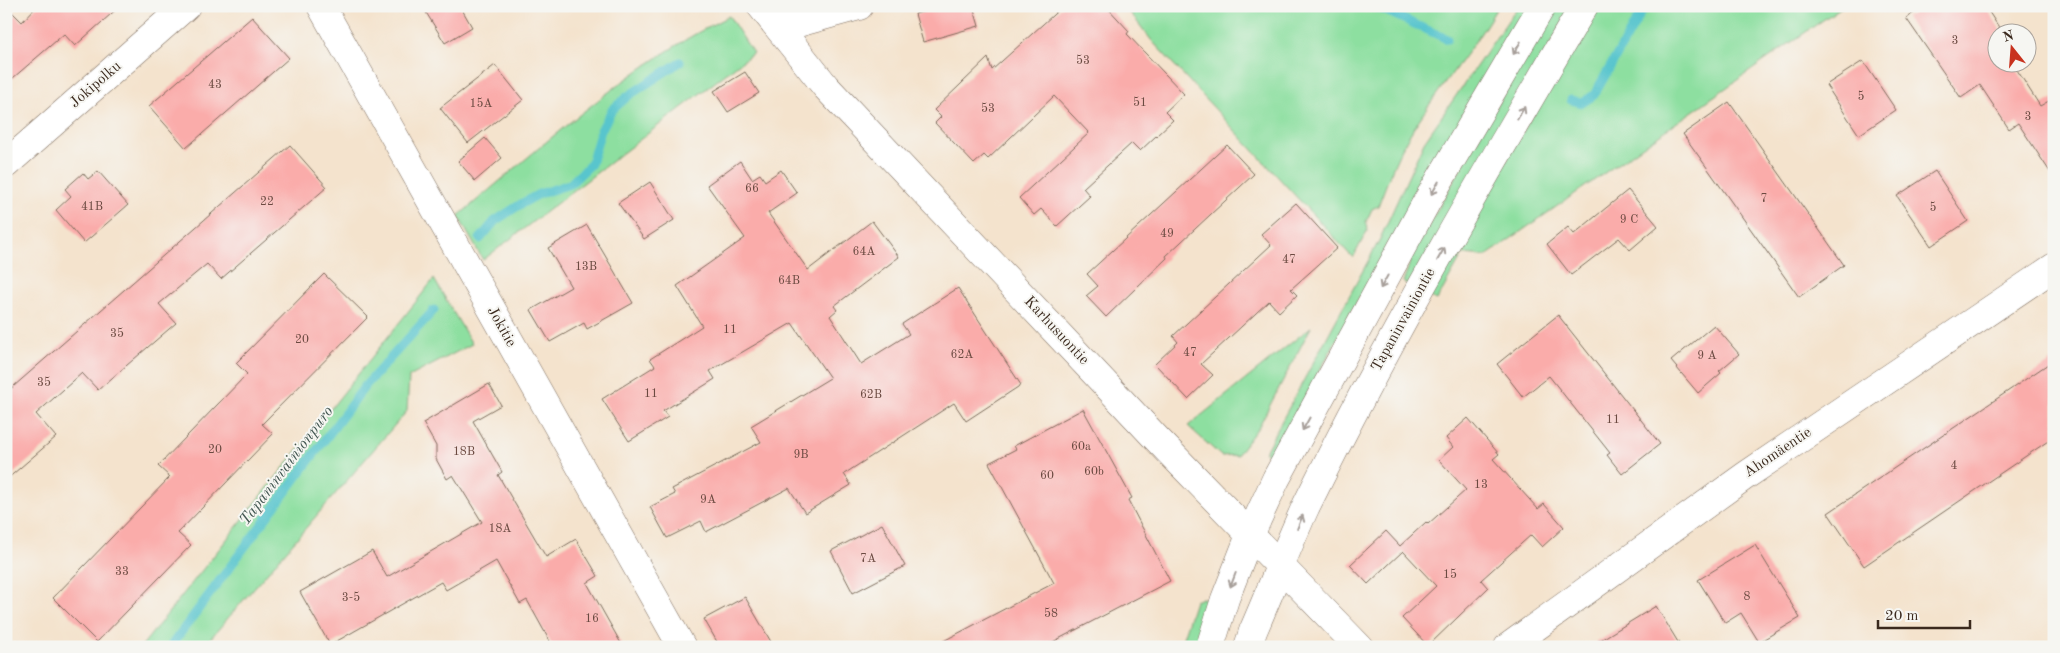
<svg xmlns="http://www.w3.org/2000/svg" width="2060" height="653" font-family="'Old Standard TT',serif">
	<rect width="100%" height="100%" fill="#f6f6f2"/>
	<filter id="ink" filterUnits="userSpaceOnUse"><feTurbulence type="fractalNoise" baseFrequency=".02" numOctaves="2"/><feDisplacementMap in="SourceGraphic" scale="10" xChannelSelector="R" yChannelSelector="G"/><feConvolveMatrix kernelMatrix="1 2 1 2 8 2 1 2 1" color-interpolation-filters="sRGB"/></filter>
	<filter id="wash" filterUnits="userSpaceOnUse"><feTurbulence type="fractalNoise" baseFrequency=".0096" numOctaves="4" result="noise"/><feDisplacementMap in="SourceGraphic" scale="20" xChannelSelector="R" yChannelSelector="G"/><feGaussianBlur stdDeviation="1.12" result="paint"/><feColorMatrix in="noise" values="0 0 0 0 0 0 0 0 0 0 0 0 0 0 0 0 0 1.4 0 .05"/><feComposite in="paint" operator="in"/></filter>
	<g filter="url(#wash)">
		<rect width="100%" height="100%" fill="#f4e3cd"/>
		<!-- green -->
		<g fill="#8ddfa0" stroke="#64845f">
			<path d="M1125,6h373c-27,47 -64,87 -91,133 -12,21 -20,44 -29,67l-6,3 -6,13 1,9 -14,27 -201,-217z"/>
			<path d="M1518,6h13l-172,292 -87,161 -6,-6v-3l114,-211 44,-97z"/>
			<path d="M1553,6h20l-163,280 -7,-4 11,-31z"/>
			<path d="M1596,6h247l-357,250 -23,-2 -26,46 -10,-4z"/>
			<path d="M729,16l24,37 -270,207 -25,-44c86,-71 170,-150 271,-200z"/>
			<path d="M434,279l38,65 -63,33 -2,34 -204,236h-62z"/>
			<path d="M1311,327l-52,99 -22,29 -16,1 -33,-30z"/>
			<path d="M1202,598l6,1 2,3 -13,45h-17l15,-46z"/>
		</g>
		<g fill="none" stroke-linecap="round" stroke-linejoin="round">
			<!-- stream -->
			<g stroke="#58c5cd" stroke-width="9">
				<path d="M1375,6l72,33"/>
				<path d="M1571,100l11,3 12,-8 51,-89"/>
				<path d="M480,239l15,-18 26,-17 18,-10 31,-10 21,-20 10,-34 11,-20 16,-14 52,-34"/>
				<path d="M170,647l195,-261 69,-76"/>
			</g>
		</g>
		<g id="blocks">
			<!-- building -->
			<g fill="#faacaa">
				<path d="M6,6l16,16 15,-16h83l-45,40 -11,-12 -58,50z"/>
				<path d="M422,6h38l12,21 -27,16z"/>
				<path d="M944,6h29l6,20 -56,16 -8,-28z"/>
				<path d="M1063,6h43l23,25 -2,3 57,60 -19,18 8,8 -33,31 -8,-8 -49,45 7,8 -33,30 -16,-17 -7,6 -15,-17 70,-65 -35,-37 -66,63 -4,-4 -10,9 -39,-41 6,-6 -7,-7 54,-52 4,12z"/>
				<path d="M1924,6h61l17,26h-4l-3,5 3,4v21h14l28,44 14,-8v80l-36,-55 -9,6 -29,-44 -19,13 -55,-80z"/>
				<path d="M252,17l37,41 -103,90 -37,-42z"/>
				<path d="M1863,61l33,49 -37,25 -33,-50z"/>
				<path d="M495,65l28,35 -55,43 -28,-35z"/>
				<path d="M745,72l14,21 -31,19 -14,-21z"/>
				<path d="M1729,102l115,163 -45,32 -116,-163z"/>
				<path d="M485,138l17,20 -27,23 -17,-20z"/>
				<path d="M290,145l37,42 -106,92 -14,-15 -48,40 17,19 -78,67 -16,-17 -46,41 20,23 -50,43v-87z"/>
				<path d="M1227,145l27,29 -88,82 1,2 -61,59 -20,-21 12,-10 -11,-12z"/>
				<path d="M740,161l12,18 8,-5 5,7 16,-11 16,23 -29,20 40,57 64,-49 27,36 -65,49 3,4 -7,6 31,48 48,-30 -7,-10 56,-36 63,97 -55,36 -12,-18 -110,71 7,11 -46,28 -16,-25 -83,44 -5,-11 -34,17 -17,-31 25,-13 -3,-5 89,-47 -10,-16 79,-48 -38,-55 -82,48 5,8 -52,32 5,6 -39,24 -27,-42 53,-33 -5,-7 52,-33 -25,-40 68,-48 -38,-53z"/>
				<path d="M98,171l30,34 -44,38 -28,-33 15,-14 -6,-7 18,-16 5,6z"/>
				<path d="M1935,171l33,50 -37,25 -34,-50z"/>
				<path d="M650,182l24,38 -30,19 -26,-36z"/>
				<path d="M1628,190l30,36 -28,24 -11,-12 -48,37 -24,-31 21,-17 6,7z"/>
				<path d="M1296,203l41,45 -46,41 6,6 -18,17 -10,-11 -68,63 12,11 -25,24 -33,-35 23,-22 -5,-6 98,-91 -10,-11z"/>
				<path d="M587,225l46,78 -46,26 -3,-6 -34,19 -19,-32 40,-23 -23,-39z"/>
				<path d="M324,274l44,43 -106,107 11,10 -95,99 13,12 -94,97 -44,-44 117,-121 -12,-11 89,-92 -11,-11z"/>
				<path d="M1558,315l102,129 -38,30 -15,-19 3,-2 -61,-77 -26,21 -26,-33z"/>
				<path d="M1714,325l25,29 -20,17 2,2 -23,20 -27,-32z"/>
				<path d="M2054,360v77l-190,129 -36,-53z"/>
				<path d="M489,384l12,21 -28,16 29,51 -4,3 48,82 30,-18 22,37 -11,7 36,64h-70l-26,-47 -7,4 -24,-43 -50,29 -5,-8 -111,63 -30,-53 72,-41 15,26 95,-55 -29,-47 -6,4 -11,-20v-13l-13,-23z"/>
				<path d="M1083,409l49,89 -4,2 42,81 -127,66h-111l122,-64 -65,-120 27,-14 -2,-3z"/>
				<path d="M1468,418l31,36 -6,5 45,50 6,-5 20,23 -22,20 -11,-12 -50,45 7,8 -60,58 -26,-28 34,-32 -33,-35 -35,33 -18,-19 36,-34 14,15 26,-24 2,2 38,-34 -27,-30 14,-13 -7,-9z"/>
				<path d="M882,524l23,42 -52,27 -22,-42z"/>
				<path d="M1755,545l45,73 -41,24 -18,-29 -16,10 -27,-43z"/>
				<path d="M745,597l29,50h-54l-16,-28z"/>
				<path d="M1656,606l25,41h-92z"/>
			</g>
		</g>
	</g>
	<g filter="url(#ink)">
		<use href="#blocks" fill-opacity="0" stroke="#7c6b5b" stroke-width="1"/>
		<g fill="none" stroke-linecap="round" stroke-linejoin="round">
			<!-- minor casing -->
			<g stroke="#7c6b5b" stroke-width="29">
				<g id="minor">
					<path d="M321,6l361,641"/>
					<path d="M780,28l79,-22"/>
					<path d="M6,164l180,-158"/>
					<path d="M1508,647l237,-171 309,-209"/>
				</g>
			</g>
			<!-- tertiary casing -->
			<g stroke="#7c6b5b" stroke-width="29">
				<path id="tertiary" d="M761,6l65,81 330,351 203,209"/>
			</g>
			<!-- primary casing -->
			<g stroke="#7c6b5b" stroke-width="29">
				<g id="primary">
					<path d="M1210,647l15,-48 25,-64 26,-56 150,-276 116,-197"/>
					<path d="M1248,647l5,-16c18,-41 34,-84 53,-125 84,-171 181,-336 278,-500"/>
				</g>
			</g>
			<!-- minor -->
			<use href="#minor" stroke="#fff" stroke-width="28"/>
			<!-- tertiary -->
			<use href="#tertiary" stroke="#fff" stroke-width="28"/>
			<!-- primary -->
			<use href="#primary" stroke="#fff" stroke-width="28"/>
		</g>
		<!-- one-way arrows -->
		<defs><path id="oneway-shaft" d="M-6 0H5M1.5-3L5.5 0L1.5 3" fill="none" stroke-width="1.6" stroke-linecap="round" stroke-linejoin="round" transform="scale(1.25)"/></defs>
		<g stroke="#a79f9a">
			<use href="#oneway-shaft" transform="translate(1517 48) rotate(120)"/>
			<use href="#oneway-shaft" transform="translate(1521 113) rotate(-60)"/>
			<use href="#oneway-shaft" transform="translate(1435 188) rotate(120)"/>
			<use href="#oneway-shaft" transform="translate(1441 254) rotate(-60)"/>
			<use href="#oneway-shaft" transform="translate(1384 282) rotate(119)"/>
			<use href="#oneway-shaft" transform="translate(1306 424) rotate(119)"/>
			<use href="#oneway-shaft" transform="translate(1300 522) rotate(-68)"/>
			<use href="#oneway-shaft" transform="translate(1233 580) rotate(111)"/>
		</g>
	</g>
	<g text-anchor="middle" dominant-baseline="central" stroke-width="4" stroke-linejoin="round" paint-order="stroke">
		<!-- number labels -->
		<g font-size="12" fill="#6b4a41">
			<text x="1955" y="41">3</text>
			<text x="1083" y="61">53</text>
			<text x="215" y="85">43</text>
			<text x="1861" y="97">5</text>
			<text x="1140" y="103">51</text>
			<text x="481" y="104">15A</text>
			<text x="988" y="109">53</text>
			<text x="2028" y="117">3</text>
			<text x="752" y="189">66</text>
			<text x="1764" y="199">7</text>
			<text x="267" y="202">22</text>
			<text x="92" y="207">41B</text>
			<text x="1933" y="208">5</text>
			<text x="1629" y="220">9 C</text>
			<text x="1167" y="234">49</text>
			<text x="864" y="252">64A</text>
			<text x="1289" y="260">47</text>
			<text x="586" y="267">13B</text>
			<text x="789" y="281">64B</text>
			<text x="730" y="330">11</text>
			<text x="117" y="334">35</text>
			<text x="302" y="340">20</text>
			<text x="1190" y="353">47</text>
			<text x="962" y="355">62A</text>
			<text x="1707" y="356">9 A</text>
			<text x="44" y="383">35</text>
			<text x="651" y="394">11</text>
			<text x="871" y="395">62B</text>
			<text x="1613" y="420">11</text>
			<text x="1081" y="447">60a</text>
			<text x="215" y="450">20</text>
			<text x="464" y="452">18B</text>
			<text x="801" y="455">9B</text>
			<text x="1954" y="466">4</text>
			<text x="1094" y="472">60b</text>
			<text x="1047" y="476">60</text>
			<text x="1481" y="485">13</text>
			<text x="708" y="500">9A</text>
			<text x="500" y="529">18A</text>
			<text x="868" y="559">7A</text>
			<text x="122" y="572">33</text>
			<text x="1450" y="575">15</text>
			<text x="1747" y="597">8</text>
			<text x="351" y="598">3-5</text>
			<text x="1051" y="614">58</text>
			<text x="592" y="619">16</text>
		</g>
		<!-- street labels -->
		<g font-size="15" fill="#3b2a1e" stroke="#f6f6f2">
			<text transform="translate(96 85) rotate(-41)">Jokipolku</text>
			<text transform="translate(1404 320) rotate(-61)">Tapaninvainiontie</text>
			<text transform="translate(501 327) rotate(61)">Jokitie</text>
			<text transform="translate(1056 331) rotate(47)">Karhusuontie</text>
			<text transform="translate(1778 453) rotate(-34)">Ahomäentie</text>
		</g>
		<!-- water labels -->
		<g font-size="16" font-style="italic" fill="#445853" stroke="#f6f6f2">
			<text transform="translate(287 466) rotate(-53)">Tapaninvainionpuro</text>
		</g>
	</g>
	<!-- margin -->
	<rect width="2060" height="653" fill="none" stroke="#f6f6f2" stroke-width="25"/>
	<!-- north arrow -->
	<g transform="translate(2012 48) rotate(343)"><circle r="24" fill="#f6f6f2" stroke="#aba49d"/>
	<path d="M0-4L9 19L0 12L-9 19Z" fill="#c8321e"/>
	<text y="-8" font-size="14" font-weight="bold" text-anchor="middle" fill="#3b2a1e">N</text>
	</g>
	<!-- scale -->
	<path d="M1878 620v8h92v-8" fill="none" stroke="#3b2a1e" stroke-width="2.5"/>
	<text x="1885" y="620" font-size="15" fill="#3b2a1e" stroke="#f6f6f2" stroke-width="4" paint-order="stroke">20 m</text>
</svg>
